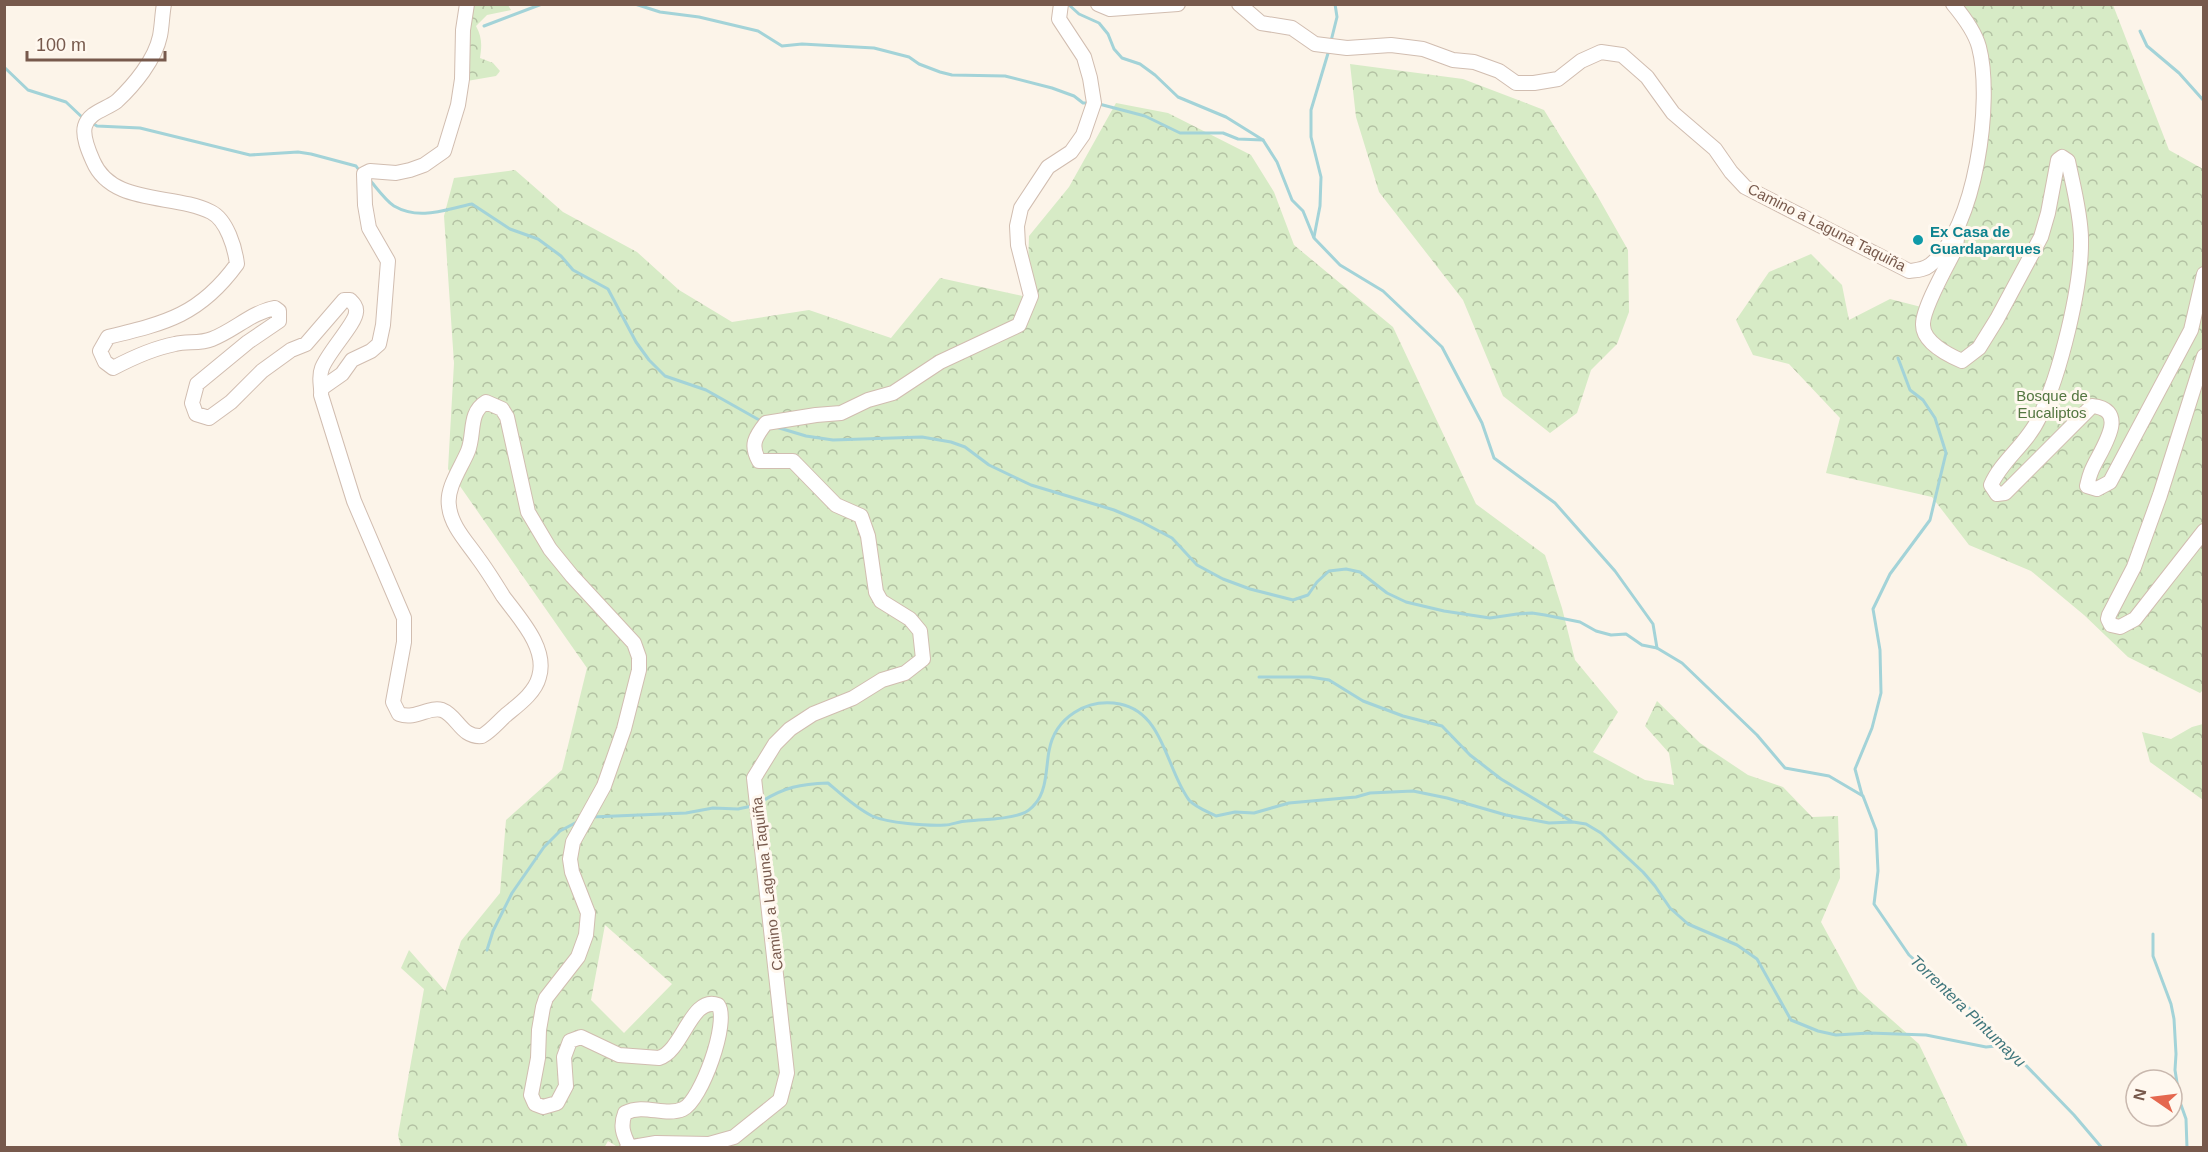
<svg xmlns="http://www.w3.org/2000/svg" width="2208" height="1152" font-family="Helvetica,sans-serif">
	<defs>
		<pattern id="forest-crowns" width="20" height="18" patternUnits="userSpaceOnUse" patternTransform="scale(1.5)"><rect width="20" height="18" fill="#d7ebc6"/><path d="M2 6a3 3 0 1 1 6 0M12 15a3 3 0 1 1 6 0" fill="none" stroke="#b3c1a3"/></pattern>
	</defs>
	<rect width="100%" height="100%" fill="#fcf4e9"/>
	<!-- forest -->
	<g fill="url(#forest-crowns)" fill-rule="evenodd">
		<path d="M474,5h34l3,5 -24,5 -11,11c6,11 6,19 4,32l13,5 7,8 -4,5 -29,5 2,-44z"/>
		<path d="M1958,5h155l56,145 34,19v521l-3,3 -72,-36 -44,-42 -53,-44 -62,-26 -37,-48 -106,-24 14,-55 -51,-54 -36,-9 -17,-35 33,-48 42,-18 31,31 7,35 41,-21 43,11 25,-50 26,-115 1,-84z"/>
		<path d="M1350,64l113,15 81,31 54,87 30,53 1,62 -12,32 -26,26 -14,43 -27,20 -47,-37 -40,-96 -84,-108 -23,-75z"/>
		<path d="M1116,103l52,10 83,42 23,37 20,53 99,82 83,177 69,51 17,53 13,52 43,52 -25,40 52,28 29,5 -5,-32 -24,-27 12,-25 43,42 48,32 35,12 29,30 26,-1 2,62 -19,44 37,68 61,54 49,103 -1349,1 -11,-7 -4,7h-203l-3,-13 26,-146 -23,-21 8,-18 36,41 16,-50 39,-48 6,-73 56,-50 25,-102 -139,-199 6,-106 -10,-147 10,-38 61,-8 48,42 74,40 42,38 53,32 77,-12 82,28 49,-60 87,19 2,-61 40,-49zM605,925l67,59 -48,49 -33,-33z"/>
		<path d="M2203,724h1l-1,76 -53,-38 -8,-30 29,7 21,-12z"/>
	</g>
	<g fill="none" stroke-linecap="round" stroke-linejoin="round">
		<!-- stream -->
		<g stroke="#a3d3d8" stroke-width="3">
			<path d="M635,4l25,8 39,5 59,14 24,15 20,-2 72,4 35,9 10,7 21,8 12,3 53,1 47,12 22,8 9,7h6"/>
			<path d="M1068,4l11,10 20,9 9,11 6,15 8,9 18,6 15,11 23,22 48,20 37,23 14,22 15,38 11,11 11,27 26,27 43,26 59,56 40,76 12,35 61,45 60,68 38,53 4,24 25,15 75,72 28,33 44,8 34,20 13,34 2,41 -4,33 35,51 69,61 96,99 28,33"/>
			<path d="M484,26l58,-22"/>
			<path d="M2140,31l7,15 32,27 25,28"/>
			<path d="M1331,41l6,-24 -2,-13"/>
			<path d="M4,67l24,23 38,12 18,17"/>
			<path d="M1099,104l46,12 35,17h43l15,6 25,1"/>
			<path d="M92,123l5,3 43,2 110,27 48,-3 13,2 45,12 5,7"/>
			<path d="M369,179c7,8 16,21 25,27 26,15 52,3 78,-2l38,25 28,10 23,17 12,14 35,19 28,53 13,18 16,16 41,14 55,31"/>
			<path d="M1314,237l6,-31 1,-29 -10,-40v-27l18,-60"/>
			<path d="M776,427l30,9 27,4 89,-3 29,5 14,5 24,18 42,20 83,25 26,11 32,17 25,27 26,14 27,10 43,11 15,-5 9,-13 12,-11 17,-2 14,3 27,21 19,9 38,9 46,7 27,-4 15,-1 13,2 35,7 16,9 15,4 15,-1 16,11 15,3"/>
			<path d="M1259,677h51l19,3 34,21 40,15 39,10 28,29 31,24 70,42"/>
			<path d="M1862,795l-7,-26 17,-41 9,-35 -1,-43 -7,-41 17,-35 40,-54 16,-67 -11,-35 -12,-18 -13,-10 -12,-32"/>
			<path d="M761,802c23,-15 40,-18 67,-19 14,12 28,25 44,33 16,7 55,10 73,9 7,0 14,-4 22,-4 18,-2 37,-1 54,-7 5,-1 11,-6 14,-10 12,-13 11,-37 14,-53 6,-34 38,-53 71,-47 44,9 46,65 69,96 6,7 19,12 27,16l19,-4 19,1 35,-10 67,-6 14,-4 43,-2 34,7 59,17 43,8 24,-1 13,2 15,9 42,39 12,14 15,22 18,16 49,21 20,14 34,61 27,11 18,4 33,-2 57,2 60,12 20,-2"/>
			<path d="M592,817l94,-4 27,-5 25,1 14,-3"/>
			<path d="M2153,934v22l18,48 3,15 2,35 -1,16 5,32 6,17 1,29"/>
			<path d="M487,950l6,-19 19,-38 32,-46 16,-16 17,-9"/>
		</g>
		<!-- minor casing -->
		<g stroke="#d1bdb0" stroke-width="16">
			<g id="minor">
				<path d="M164,4c-2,11 -2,22 -4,32 -5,24 -26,49 -43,65 -10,8 -28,11 -32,25 -3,10 4,26 8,35 19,45 81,32 118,51 16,8 24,36 26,52 -37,51 -71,59 -129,73l-8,14 5,11 8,6c19,-10 41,-20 62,-24 12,-3 25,0 37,-5 23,-9 40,-27 63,-31l4,3v10l-31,21 -51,42 -5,19 4,11 13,4 22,-16 31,-31 29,-21 15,-6 38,-44h6c3,3 7,7 6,12 0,11 -28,40 -34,56 -4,10 0,18 -1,27l33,106 50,117v24l-11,60 6,12c17,6 30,-8 43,-4 16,6 19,28 40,26 10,-6 16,-14 24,-21 12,-10 29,-22 33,-38 9,-29 -20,-59 -36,-81 -8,-13 -16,-26 -25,-38 -11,-16 -27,-32 -29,-52 -3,-18 12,-38 19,-55 7,-18 0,-38 18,-49l16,7 5,8 21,95 22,37 22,27 62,67 5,14v13l-15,59 -20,57 -31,56 -3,17 2,13 16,41 -2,22 -8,22 -32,41 -3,9 -4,23 -1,28 -7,37 4,9 8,3 14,-4 9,-17 -2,-29 6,-16 11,-4 38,18 40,3c24,-7 32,-63 59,-53 12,16 -17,96 -35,104 -19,8 -38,-6 -58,4 -5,13 -2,21 4,33"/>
				<path d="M1098,4l12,5 68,-5"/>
				<path d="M1239,4l22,19 31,5 23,16 32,4 44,-3 32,4 30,11 21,2 25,9 17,12h18l24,-4 23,-18 20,-9 21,3 25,22 26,36 42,36 16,23 14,15 164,84c8,-1 15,-1 21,-6 46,-35 63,-165 49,-218 -4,-15 -16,-31 -26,-43"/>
				<path d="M1955,233l2,5 -1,10c-8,16 -34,61 -33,77 0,17 25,30 39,36l17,-13 18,-29 44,-82 7,-24 10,-53 4,-3 6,4c5,24 13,54 13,78 1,47 -21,136 -42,179 -12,26 -38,43 -48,67l6,9 8,-1 87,-87c41,4 6,47 -1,66 -2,5 -3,10 -4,14l10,3 13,-7 81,-152 13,-56"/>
				<path d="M2204,356l-44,139 -26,72 -25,48 -1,4 3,6 9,2 15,-8 69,-88"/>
				<path d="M322,388l20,-14 10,-14 19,-9 8,-7 4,-19 5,-64 -19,-33 -4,-23 -1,-31 6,-3 26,2 14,-3 14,-5 20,-14 14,-46 4,-26 1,-49 4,-26"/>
				<path d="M627,1148l29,-5 53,1 25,-7 46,-37 7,-27 -33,-295 21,-34 15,-15 23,-15 40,-16 29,-18 23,-7 18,-14 -3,-28 -10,-12 -29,-18 -5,-9 -8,-56 -7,-20 -25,-11 -43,-44h-34c-9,-16 -4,-24 7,-38l50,-8 25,-2 27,-13 25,-7 47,-31 79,-37 12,-29 -13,-51 -1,-19 4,-18 27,-41 23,-15 12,-17 11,-32 -4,-25 -6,-21 -25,-38 2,-15"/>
			</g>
		</g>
		<!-- minor -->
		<use href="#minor" stroke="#fff" stroke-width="14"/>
	</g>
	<!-- markers -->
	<circle fill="#0f9aa8" stroke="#fff8ef" stroke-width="2" cx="1918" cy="240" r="6"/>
	<g text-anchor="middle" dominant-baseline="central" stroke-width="6" stroke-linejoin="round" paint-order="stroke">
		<!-- street labels -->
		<g font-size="15" fill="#77594c" stroke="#fff8ef">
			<text transform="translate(1827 227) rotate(27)">Camino a Laguna Taquiña</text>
			<text transform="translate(767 884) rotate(-97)">Camino a Laguna Taquiña</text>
		</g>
		<!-- culture labels -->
		<g font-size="15" font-weight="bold" fill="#0d838f" stroke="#fff8ef" text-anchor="start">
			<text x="1930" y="231">Ex Casa de<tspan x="1930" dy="17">Guardaparques</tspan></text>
		</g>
		<!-- park labels -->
		<g font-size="15" fill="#547741" stroke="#fff8ef">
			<text x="2052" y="395">Bosque de<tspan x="2052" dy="17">Eucaliptos</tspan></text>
		</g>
		<!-- water labels -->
		<g font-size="16" font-style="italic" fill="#3f767c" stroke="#fff8ef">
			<text transform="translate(1968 1011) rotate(44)">Torrentera Pintumayu</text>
		</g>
	</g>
	<!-- border -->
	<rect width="2208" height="1152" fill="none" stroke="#77594c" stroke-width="12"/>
	<!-- north arrow -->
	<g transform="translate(2154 1098) rotate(284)"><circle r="28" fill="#fff8ef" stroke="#c9b8ae" stroke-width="1.5"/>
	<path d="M0-4.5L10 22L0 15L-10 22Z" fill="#e5684f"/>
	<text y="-9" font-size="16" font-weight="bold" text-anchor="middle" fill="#77594c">N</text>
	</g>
	<!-- scale -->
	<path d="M27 51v9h138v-9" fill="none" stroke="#77594c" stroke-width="3"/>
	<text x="36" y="51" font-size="18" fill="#77594c" stroke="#fff8ef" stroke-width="4.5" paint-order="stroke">100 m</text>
</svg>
